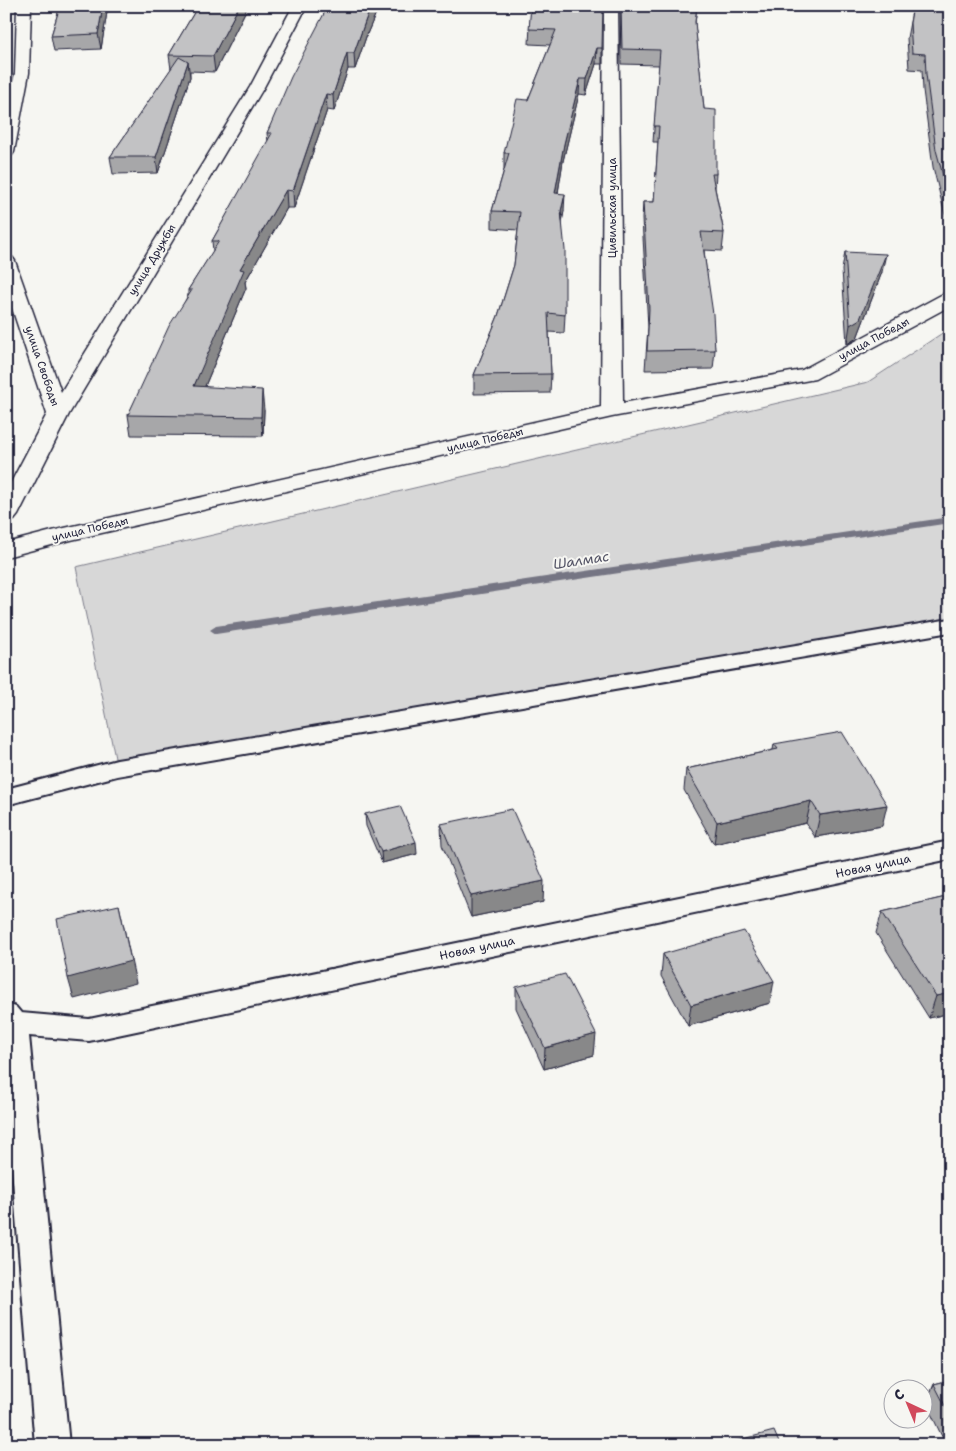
<svg xmlns="http://www.w3.org/2000/svg" width="956" height="1451" font-family="'Shantell Sans',sans-serif">
	<rect width="100%" height="100%" fill="#f6f6f2"/>
	<filter id="ink" filterUnits="userSpaceOnUse"><feTurbulence type="fractalNoise" baseFrequency=".02" numOctaves="2"/><feDisplacementMap in="SourceGraphic" scale="10" xChannelSelector="R" yChannelSelector="G"/><feConvolveMatrix kernelMatrix="1 2 1 2 8 2 1 2 1" color-interpolation-filters="sRGB"/></filter>
	<g filter="url(#ink)">
		<!-- green -->
		<path fill="#d7d7d7" stroke="#7c7c89" d="M950,328v297l-833,143 -41,-201 792,-185z"/>
		<g fill="none" stroke-linecap="round" stroke-linejoin="round">
			<!-- stream -->
			<path fill="#757583" fill-rule="evenodd" d="M950,517v6l-734,111 -6,-4 6,-4z"/>
			<!-- service casing -->
			<g stroke="#22223b" stroke-width="4">
				<g id="service">
					<path d="M950,619v13l-833,144 -111,29v-16l111,-29z"/>
					<path d="M950,841v18l-861,182 -60,-5 40,409h-34l-29,-349v-92l10,3 5,6 68,6z"/>
				</g>
			</g>
			<!-- minor casing -->
			<g stroke="#22223b" stroke-width="3">
				<g id="minor">
					<path d="M17,6h14l-2,67 -15,79 -2,3 -6,2v-44l9,-40z"/>
					<path d="M293,6h14l-43,81 -195,327 -51,101 -4,5 -8,2v-30l41,-78 -41,-124v-34l6,1 3,4 46,131 189,-305z"/>
					<path d="M604,6h14l5,397 179,-33 141,-76 7,-2v14l-135,73 -203,38 -541,123 -65,17v-14l54,-14 541,-122z"/>
				</g>
			</g>
			<!-- service -->
			<use href="#service" fill="#f6f6f2" fill-rule="evenodd"/>
			<!-- minor -->
			<use href="#minor" fill="#f6f6f2" fill-rule="evenodd"/>
		</g>
		<!-- wall -->
		<g fill="#a7a7a9" stroke="#22223b">
			<path d="M60,6h48l-7,43 -47,2 -3,-15z"/>
			<path d="M198,6h50l-33,66 -25,-1v6l-32,96 -45,1 -3,-17 61,-88 -2,-14z"/>
			<path d="M328,6h51l-12,28 -12,35h-7l-14,42 -7,-1 -33,98h-7l-42,74 1,6 -41,98 59,24 -1,26 -132,-1 -3,-20 60,-120v-5l25,-39 -1,-10 56,-99 -1,-9z"/>
			<path d="M531,6l71,42v16h-6l-10,31 -7,-1 -16,67 -5,32 6,18 -2,10 3,94 -1,18 -15,-1 2,42 -1,19 -76,1v-19l24,-59 16,-51 4,-35 -26,-2v-17l12,-41v-17l24,-53 22,-55 -21,-1z"/>
			<path d="M620,6h77l-2,18 9,85 12,65 -1,14 9,45 -2,18 -18,-1 11,100 -2,19 -68,1 3,-43 -6,-108 1,-17h11l4,-60h-5l6,-77 -38,-1z"/>
			<path d="M913,6h37v213h-4l-13,-52 -10,-77 -1,-20 -13,-1 -2,-31z"/>
			<path d="M845,252l37,20 -25,66 -10,6 -5,-74z"/>
			<path d="M774,744l108,82 -67,11 -9,-14 -92,21 -30,-54 2,-21 87,-19z"/>
			<path d="M365,814l52,40 -35,9 -16,-37z"/>
			<path d="M441,824l102,78 -72,15 -29,-72z"/>
			<path d="M950,896v117l-21,5 -53,-85 6,-21z"/>
			<path d="M663,954l107,49 -82,23 -27,-50z"/>
			<path d="M516,987l78,68 -50,14 -28,-61z"/>
			<path d="M950,1380v65h-4l-20,-42 8,-19z"/>
		</g>
		<!-- shaded-wall -->
		<g fill="#888889" stroke="#22223b">
			<path d="M103,6h5l-7,43 -3,-15z"/>
			<path d="M239,6h9l-33,66 -2,-16z"/>
			<path d="M372,6h7l-12,28 -12,35 -1,-16 12,-34z"/>
			<path d="M597,48l-1,16 -10,31 1,-16z"/>
			<path d="M347,53l1,16 -14,42 -1,-16z"/>
			<path d="M188,62l2,15 -32,96 -2,-16z"/>
			<path d="M580,79l-1,15 -16,67 -8,50v-18l9,-49z"/>
			<path d="M326,94l1,16 -33,98 -1,-17z"/>
			<path d="M286,190l1,18 -42,74 1,6 -49,117 -3,-19 46,-117z"/>
			<path d="M565,194l-1,17 -3,18v-18z"/>
			<path d="M886,254l-4,18 -25,66 -10,6 3,-19z"/>
			<path d="M262,390l2,20 -1,26 -2,-19z"/>
			<path d="M811,801l-5,22 -92,21 3,-22z"/>
			<path d="M887,805l-5,21 -67,11 5,-22z"/>
			<path d="M416,842l1,12 -35,9 -1,-11z"/>
			<path d="M544,881l-1,21 -72,15v-21z"/>
			<path d="M119,905l17,78 -62,16 -6,-21z"/>
			<path d="M774,981l-4,22 -82,23 3,-21z"/>
			<path d="M950,993v20l-21,5 7,-22z"/>
			<path d="M596,1034l-2,21 -50,14 1,-21z"/>
		</g>
		<!-- building -->
		<g fill="#c2c2c4" stroke="#22223b">
			<path d="M60,6h43l-5,28 -47,2z"/>
			<path d="M198,6h41l-26,50 -44,-1z"/>
			<path d="M328,6h44l-6,13 -12,34h-7l-14,42 -7,-1 -33,97 -7,-1 -46,79 4,1 -50,116 68,4 -1,27 -133,-2 41,-89 23,-36h-4l31,-49h-7l60,-108h-5l24,-56z"/>
			<path d="M531,6h72l-1,42h-5l-10,31h-7l-16,65 -9,49 10,1 -4,17 4,39v65l-17,-2 3,61 -77,1 24,-59 16,-51 6,-53 -28,-1 17,-58h-5l13,-54 11,1 28,-70 -27,-1z"/>
			<path d="M621,6h76l-2,16 9,87 12,1v64h-4l12,59 -23,-1 12,82 2,36 -68,1 2,-42 -6,-107h11l5,-76h-5l6,-76 -38,-1z"/>
			<path d="M913,6h37v195l-14,-51 -10,-76 -1,-20 -13,-1 -2,-30z"/>
			<path d="M179,57l9,5 -32,95h-46z"/>
			<path d="M845,252l41,2 -26,65 -10,6z"/>
			<path d="M842,732l45,73 -67,10 -9,-14 -94,21 -31,-53 92,-20 -4,-5z"/>
			<path d="M400,806l16,36 -35,10 -16,-38z"/>
			<path d="M512,809l32,72 -73,15 -30,-72z"/>
			<path d="M950,896v97l-14,3 -54,-84z"/>
			<path d="M119,905l12,56 -63,17 -11,-59z"/>
			<path d="M744,931l30,50 -83,24 -28,-51z"/>
			<path d="M565,974l31,60 -51,14 -29,-61z"/>
			<path d="M950,1380v35l-16,-31z"/>
			<path d="M774,1431l6,14h-59z"/>
		</g>
	</g>
	<g text-anchor="middle" dominant-baseline="central" stroke-width="4" stroke-linejoin="round" paint-order="stroke">
		<!-- far-street labels -->
		<g font-size="11" fill="#22223b" stroke="#f6f6f2">
			<text transform="translate(612 208) rotate(-90)">Цивильская улица</text>
			<text transform="translate(152 260) rotate(-59)">улица Дружбы</text>
			<text transform="translate(874 339) rotate(-28)">улица Победы</text>
			<text transform="translate(42 366) rotate(71)">улица Свободы</text>
			<text transform="translate(485 440) rotate(-13)">улица Победы</text>
			<text transform="translate(90 529) rotate(-13)">улица Победы</text>
		</g>
		<!-- street labels -->
		<g font-size="12" fill="#22223b" stroke="#f6f6f2">
			<text transform="translate(873 866) rotate(-12)">Новая улица</text>
			<text transform="translate(477 948) rotate(-12)">Новая улица</text>
		</g>
		<!-- water labels -->
		<g font-size="14" font-style="italic" fill="#535365" stroke="#f6f6f2">
			<text transform="translate(581 560) rotate(-9)">Шалмас</text>
		</g>
	</g>
	<!-- margin -->
	<rect width="956" height="1451" fill="none" stroke="#f6f6f2" stroke-width="25"/>
	<rect x="12" y="12" width="931" height="1426" fill="none" stroke="#22223b" stroke-width="2" filter="url(#ink)"/>
	<!-- north arrow -->
	<g transform="translate(908 1404) rotate(316)"><circle r="24" fill="#f6f6f2" stroke="#a1a1a9"/>
	<path d="M0-4L9 19L0 12L-9 19Z" fill="#d1495b"/>
	<text y="-8" font-size="14" font-weight="bold" text-anchor="middle" fill="#22223b">С</text>
	</g>
</svg>
